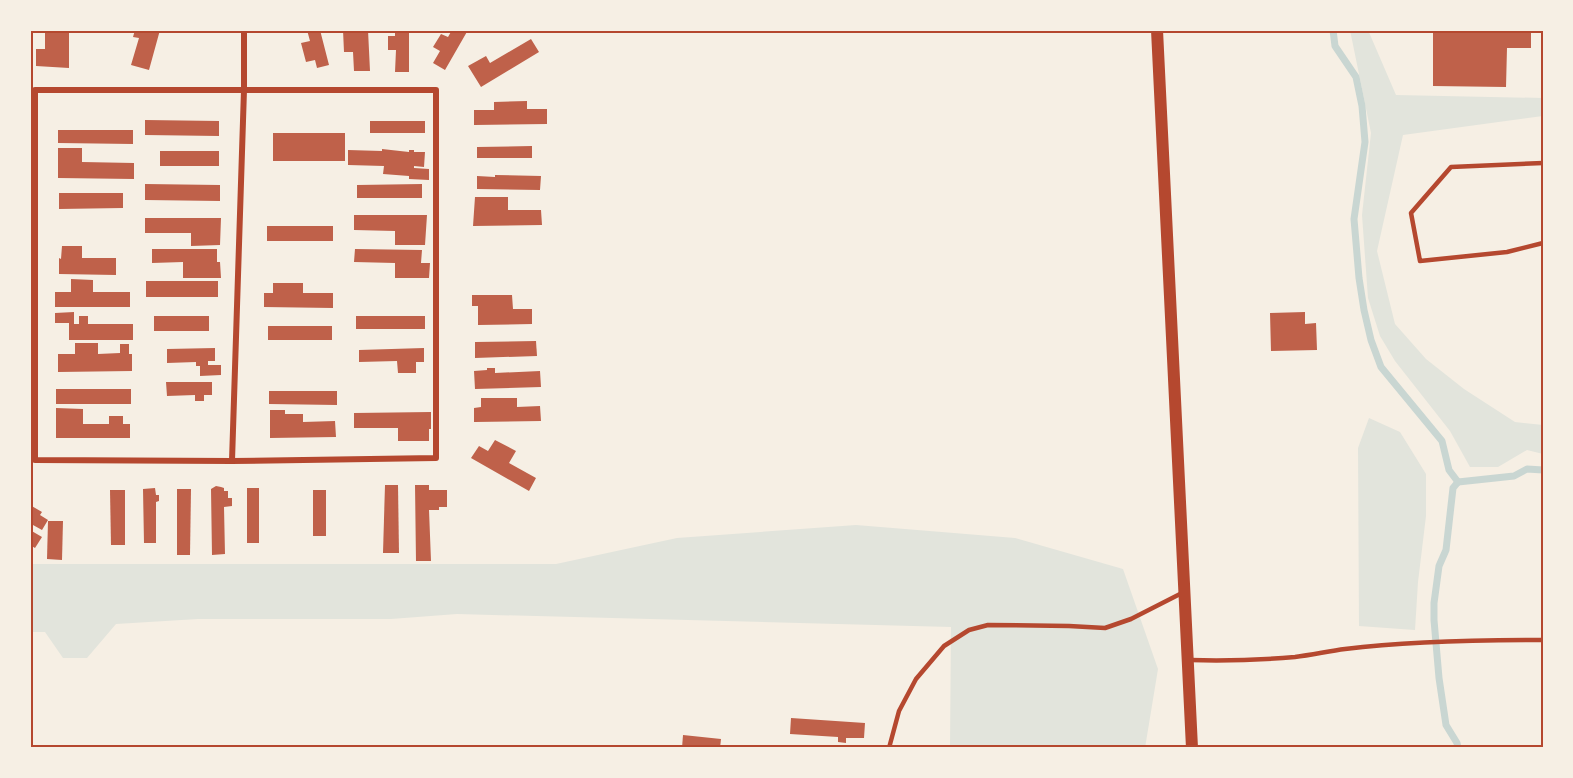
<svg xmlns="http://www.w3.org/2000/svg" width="1573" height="778" font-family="'Golos Text',sans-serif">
	<rect width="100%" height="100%" fill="#f6efe4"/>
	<!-- green -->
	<g fill="#e2e4dc">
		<path d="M1350,30h18l28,65 147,3v18l-140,19 -26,116 18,73 31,35 38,30 51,33 28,3v29l-16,-4 -29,17h-28l-20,-36 -55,-70 -15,-25 -12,-38 -6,-83 9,-82z"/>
		<path d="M1369,418l31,14 26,42v42l-8,66 -3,48 -56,-4 -1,-178z"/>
		<path d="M856,525l159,13 108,31 35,100 -13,79h-195l1,-121 -494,-13 -66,5h-193l-82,5 -29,34h-24l-18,-26h-15v-68h526l121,-26z"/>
	</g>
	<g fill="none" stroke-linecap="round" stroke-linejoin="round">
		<!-- stream -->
		<g stroke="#c9d6d2" stroke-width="7">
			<path d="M1333,30l2,16 21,31 6,29 3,36 -11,77 5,59 5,32 7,30 10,27 61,74 7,29 9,12"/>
			<path d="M1458,482l-5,6 -7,62 -7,16 -5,37v17l5,58 7,47 11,18 1,5"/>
			<path d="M1458,482l56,-6 13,-7 16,1"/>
		</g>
	</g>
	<!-- building -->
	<g fill="#bf614a">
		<path d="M45,30h24v38l-33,-2v-17h9z"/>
		<path d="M135,30h25l-11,40 -18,-5 8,-27 -6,-1z"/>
		<path d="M307,30h13l9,35 -12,3 -2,-8 -9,2 -5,-19 9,-2z"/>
		<path d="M343,30h25l2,41h-16l-1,-19h-9z"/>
		<path d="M395,30h14v42h-14l1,-22h-8v-14h7z"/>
		<path d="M452,30h16l-23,40 -12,-7 7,-12 -7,-4 8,-13 7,3z"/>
		<path d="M1433,30h98v18h-24l-1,39 -73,-1z"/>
		<path d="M531,39l8,13 -58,35 -13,-21 18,-10 4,7z"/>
		<path d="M527,101v8h20v15l-73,1v-15h20v-8z"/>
		<path d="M145,120l74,1v15l-74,-1z"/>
		<rect x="370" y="121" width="55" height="12"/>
		<path d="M58,130h75v14l-75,-1z"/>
		<rect x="273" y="133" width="72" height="28"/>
		<path d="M532,146v12h-55v-11z"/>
		<path d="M58,148h24v14l52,1v16l-76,-1z"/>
		<path d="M382,149l27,3v-2h5v2h11l-1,15 -10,-1v2l15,1v11l-20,-1v-3l-26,-2 1,-8 -36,-1v-15l34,1z"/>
		<rect x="160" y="151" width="59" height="15"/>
		<path d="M495,175l46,1 -1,14 -63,-1v-13l18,1z"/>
		<path d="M145,184l75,1v16l-75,-1z"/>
		<path d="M422,184v14h-65v-13z"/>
		<path d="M59,193h64v15l-64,1z"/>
		<path d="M475,197h33v13h33l1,15 -69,1z"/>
		<path d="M354,215h73l-2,30h-30v-14l-41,-1z"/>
		<path d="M145,218h76l-1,27 -29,1v-13h-46z"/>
		<rect x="267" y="226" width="66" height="15"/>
		<path d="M62,246h20v12h34v17l-57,-1v-16l2,1z"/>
		<path d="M152,249h65v13h3l1,16h-38v-16l-31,1z"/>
		<path d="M355,249l67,1 -1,13h9l-1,15h-34v-15l-41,-1z"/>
		<path d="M71,279l22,1v12h37v15h-75v-15h16z"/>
		<rect x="146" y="281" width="72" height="16"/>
		<path d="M273,283h30v10h30v15l-69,-1v-14h9z"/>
		<path d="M472,295h40l1,14h19v15l-54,1v-19h-6z"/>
		<path d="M74,312v12h5v-8h9v8h45v16h-64v-17h-14v-10z"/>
		<path d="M1305,312v12l11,-1 1,27 -46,1 -1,-38z"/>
		<rect x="154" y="316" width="55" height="15"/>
		<rect x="356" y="316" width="69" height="13"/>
		<rect x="268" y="326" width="64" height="14"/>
		<path d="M536,341l1,15 -62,2v-16z"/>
		<path d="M75,343h23v11l22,-1v-9h9v10h3v17l-74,1v-18h17z"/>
		<path d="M215,348v13h-7v4h13v10l-21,1v-10h-4v-4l-29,1v-14z"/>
		<path d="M424,348v14h-8v11h-18l-1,-12 -38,1v-12z"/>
		<path d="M487,368h8v5l45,-2 1,16 -66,2 -1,-18 13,-1z"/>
		<path d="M166,382h46v13h-8v6h-9v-6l-28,1z"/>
		<rect x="56" y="389" width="75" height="15"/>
		<path d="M269,391h68v14l-68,-1z"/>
		<path d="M481,398h36v9l23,-1 1,15 -67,1v-14l7,-1z"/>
		<path d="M56,408l27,1v15h26v-8h14v8h7v14h-74z"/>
		<path d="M270,410h15v4h18v8l32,-1 1,16 -66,1z"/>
		<path d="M431,412v17h-2v12h-31v-13h-44v-15z"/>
		<path d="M495,440l21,11 -7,12 27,15 -7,13 -58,-33 8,-12 9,5z"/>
		<path d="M385,485h13l1,68h-16z"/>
		<path d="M415,485h14v5h18v17h-8v3h-10l2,51h-15z"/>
		<path d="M216,486l5,1 3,1v3h4v7h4v8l-8,1 1,47 -13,1 -1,-66z"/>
		<path d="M155,488l1,7h3v6l-3,1v41h-12l-1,-54z"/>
		<rect x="247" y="488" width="12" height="55"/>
		<path d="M177,489h14l-1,66h-13z"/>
		<path d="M110,490h15v55h-14z"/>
		<rect x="313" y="490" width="13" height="46"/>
		<path d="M30,505l12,7 -2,3 8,5 -6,10 -9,-5 -3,4z"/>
		<path d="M48,521h15l-1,39 -15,-1z"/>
		<path d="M30,530l12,7 -7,11 -5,-3z"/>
		<path d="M791,718l74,5 -1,15h-18v5l-8,-1v-5l-48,-3z"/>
		<path d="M683,735l38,4 -1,9h-38z"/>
	</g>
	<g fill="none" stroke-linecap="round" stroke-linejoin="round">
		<!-- service -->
		<g stroke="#b5482f" stroke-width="4.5">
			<path d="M1543,163l-92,4 -40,46 9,48 87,-9 36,-9"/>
			<path d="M1190,660c35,1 70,0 105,-3 17,-2 34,-6 50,-8 65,-8 133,-9 198,-9"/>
			<path d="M889,748l10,-37 17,-32 28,-33 25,-16 19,-5 81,1 36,2 26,-9 51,-26"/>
		</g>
		<!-- minor -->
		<g stroke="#b5482f" stroke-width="6">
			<path d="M35,90h401v368l-204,3 -197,-1z"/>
			<path d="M232,461l12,-371v-60"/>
		</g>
		<!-- secondary -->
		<path stroke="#b5482f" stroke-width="12" d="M1157,30l35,718"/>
	</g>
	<!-- border -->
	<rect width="1573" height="778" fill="none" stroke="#f6efe4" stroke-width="63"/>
	<rect x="32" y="32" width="1510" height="714" fill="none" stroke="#b5482f" stroke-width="2"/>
</svg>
